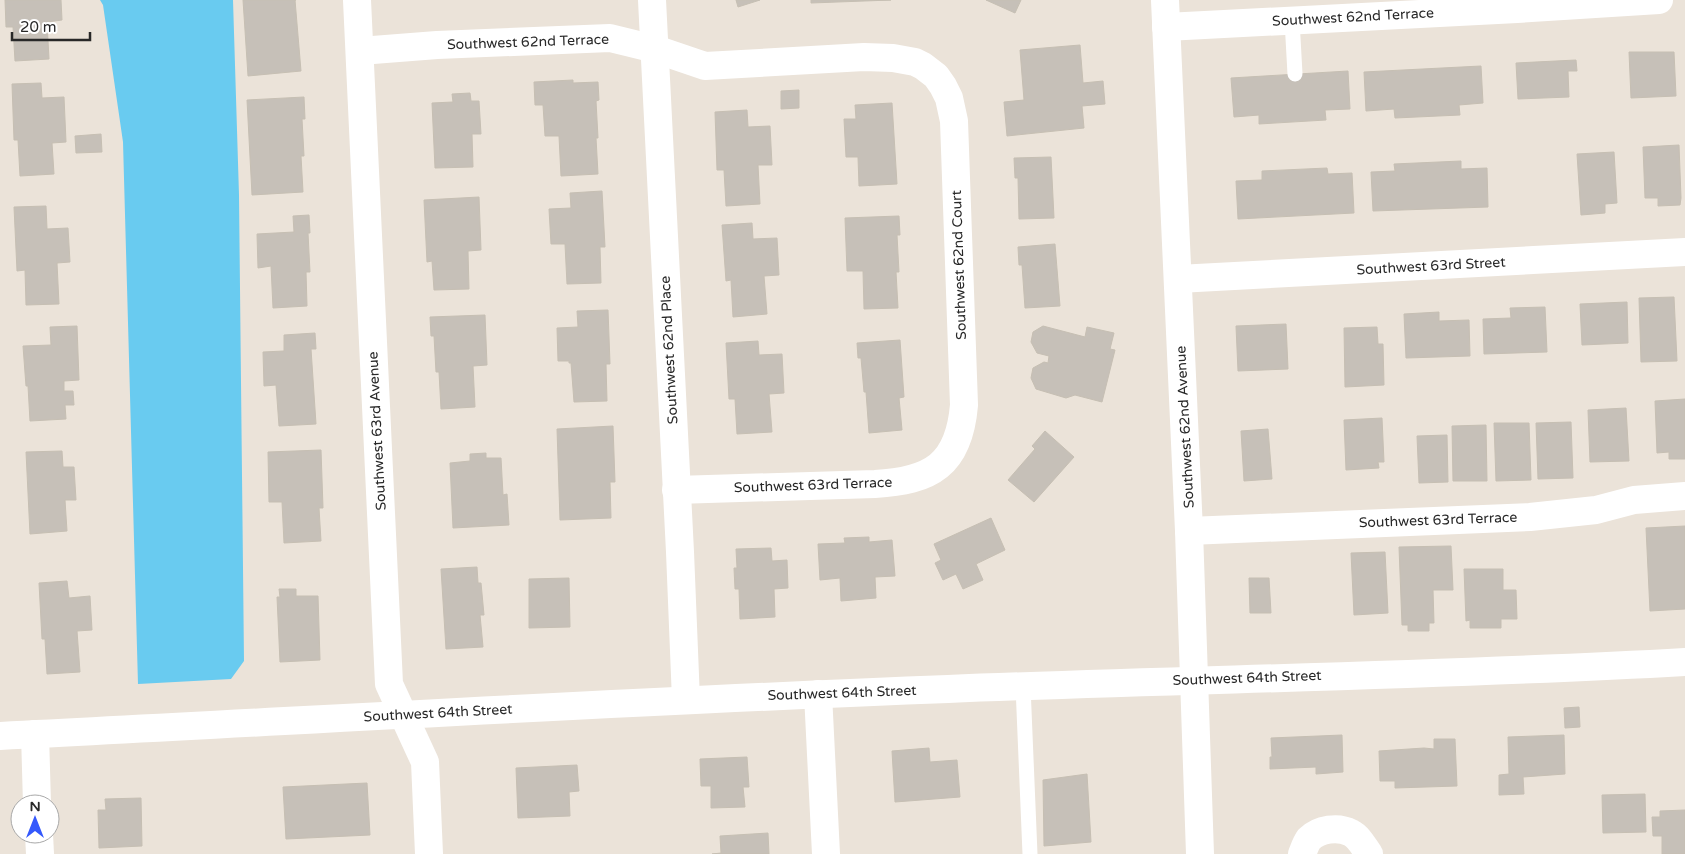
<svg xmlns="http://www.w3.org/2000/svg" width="1685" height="854" font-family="'Varela Round',sans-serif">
	<rect width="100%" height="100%" fill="#ebe3d9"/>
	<!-- water -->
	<path fill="#69cbf0" d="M100,0h133l6,195 5,466 -13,18 -93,5 -15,-542 -20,-137z"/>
	<!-- building -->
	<g fill="#c6c0b8" stroke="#c6bfb3">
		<path d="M5,0h56l1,20 -15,2 2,37 -34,2 -2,-34h-7z"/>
		<path d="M243,0h53h-1l6,71 -53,5z"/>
		<path d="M736,0h24l-22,7z"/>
		<path d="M811,0h80l-80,3z"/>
		<path d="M986,0h35l-6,13z"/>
		<path d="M1080,45l3,38 20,-2 2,23 -23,2 2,22 -77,8 -3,-34 20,-2 -4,-50z"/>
		<path d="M1629,52h45l2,44 -45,2z"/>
		<path d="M1576,60l1,11h-9l1,26 -51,2 -2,-36z"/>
		<path d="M1481,66l2,37 -24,2 1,10 -65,3 -1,-9 -28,2 -2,-39z"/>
		<path d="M1348,71l2,38 -25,1 1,10 -67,4v-9l-25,2 -3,-39z"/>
		<path d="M573,80v3l25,-1 1,18 -3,1 2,37h-2l2,36 -37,2 -2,-40h-14l-2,-31h-8l-1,-23z"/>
		<path d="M41,83l1,15 22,-1 2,45 -14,1 2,31 -34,2 -2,-36h-4l-2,-56z"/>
		<path d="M799,90v18l-18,1v-18z"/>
		<path d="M470,93l1,8h8l2,33h-9l1,33 -38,1 -3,-65 21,-1 -1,-8z"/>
		<path d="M304,97l1,22h-3l2,37h-3l2,36 -51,3 -5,-95z"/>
		<path d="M892,103l5,81 -38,2 -1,-29h-12l-2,-38h12l-1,-14z"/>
		<path d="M747,110l1,17 22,-1 2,39h-14l2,39 -34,2 -2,-36h-7l-2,-58z"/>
		<path d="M101,134l1,18 -26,1 -1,-17z"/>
		<path d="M1679,145l2,53 -1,7 -22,1v-8h-13l-2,-51z"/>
		<path d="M1614,152l3,51 -12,1v9l-24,2 -4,-61z"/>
		<path d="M1051,157l3,61 -35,1 -1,-41h-3l-1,-20z"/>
		<path d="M1461,161v8l26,-1 1,39 -115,4 -2,-39 24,-1 -1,-7z"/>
		<path d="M1327,168l1,6 24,-1 2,40 -116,6 -2,-38 26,-1v-9z"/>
		<path d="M602,191l3,56h-5l1,36 -34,1 -2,-40h-14l-2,-35 22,-1 -1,-15z"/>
		<path d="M479,197l2,53 -13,1 1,38 -35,1 -2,-29 -5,1 -3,-62z"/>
		<path d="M46,206l1,23 21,-1 2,34 -13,1 2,41 -33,1 -1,-35 -8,1 -3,-64z"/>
		<path d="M309,215l1,18h-2l2,39h-4l1,34 -34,2 -2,-42 -13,2 -1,-34 37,-2 -1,-16z"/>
		<path d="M899,216l1,19h-3l2,37h-3l2,36 -34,1 -1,-38h-16l-2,-53z"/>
		<path d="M752,223l1,16 24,-1 2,37 -15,1 3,38 -34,3 -2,-37 -5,1 -4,-56z"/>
		<path d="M1055,244l5,62 -35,2 -3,-43h-3l-1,-18z"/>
		<path d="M1674,297l3,64 -36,1 -2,-64z"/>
		<path d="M1627,302l1,41 -46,2 -2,-41z"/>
		<path d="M1545,307l2,45 -63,2 -1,-35 28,-1 -1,-10z"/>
		<path d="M608,310l2,54h-4l1,37 -33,1 -3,-39h-2v-2h-11l-1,-33 21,-1 -1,-16z"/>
		<path d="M1439,312v9l30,-1 1,36 -64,2 -2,-44z"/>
		<path d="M485,315l2,50 -14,1 2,41 -34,2 -2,-37h-3l-2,-36h-3l-1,-19z"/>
		<path d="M1286,324l2,45 -50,2 -2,-45z"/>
		<path d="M77,326l2,54 -15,1v10h9l1,14h-9l1,14 -36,2 -2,-35h-2l-3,-40 28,-1 -1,-18z"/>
		<path d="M1043,326l42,11 2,-10 27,6 -4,16 5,1 -13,52 -27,-7 -9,3 -30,-9 -5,-11 2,-10 11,-6 4,1 1,-7 -12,-3 -6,-11 2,-10z"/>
		<path d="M1377,327l1,17h5l1,41 -39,2 -1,-59z"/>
		<path d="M315,333l1,16h-5l5,75 -37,2 -3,-41 -12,1 -1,-34 21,-1v-16z"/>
		<path d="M900,340l4,57 -5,1 3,32 -33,3 -3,-41h-2l-3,-34h-3l-1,-15z"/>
		<path d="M758,341l1,14 23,-1 2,39 -15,1 3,38 -35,2 -2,-35h-6l-3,-56z"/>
		<path d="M1685,399v60h-16v-7l-12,1 -2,-52z"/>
		<path d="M1626,408l3,53 -39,1 -2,-52z"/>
		<path d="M1382,418l2,44h-6l1,6 -33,2 -2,-50z"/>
		<path d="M1571,422l2,56 -35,1 -2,-56z"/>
		<path d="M1494,423h35l2,57 -35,1z"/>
		<path d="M1486,425l1,56h-34l-1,-55z"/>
		<path d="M613,426l2,56h-5l1,36 -51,2 -3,-91z"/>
		<path d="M1268,429l4,50 -28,2 -3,-50z"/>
		<path d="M1045,431l29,26 -40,45 -26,-22 27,-31 -3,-3z"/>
		<path d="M1447,435l1,47 -29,1 -2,-47z"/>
		<path d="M321,450l2,58h-4l2,33 -37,2 -2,-41h-13l-1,-50z"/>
		<path d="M62,451l1,16h11l2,33h-11l2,31 -37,3 -4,-82z"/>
		<path d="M486,453v5h15l2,37 4,-1 2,31 -56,3 -3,-65 20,-2v-7z"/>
		<path d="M991,518l14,32 -29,14 7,16 -20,9 -7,-15 -13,6 -8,-17 6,-3 -7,-16z"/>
		<path d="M1685,526v83l-35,2 -4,-83z"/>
		<path d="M869,537v5l23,-2 3,36 -20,1 1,21 -35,3 -1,-23 -20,2 -2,-36 27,-1 -1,-5z"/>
		<path d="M1451,546l2,44h-20l1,33h-5v8h-21v-6h-6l-3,-78z"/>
		<path d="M771,548l1,13 15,-1 1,28 -14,1 1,28 -35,2 -1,-30h-4l-1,-21h3l-1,-19z"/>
		<path d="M1385,552l3,61 -34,2 -3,-62z"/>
		<path d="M477,567l1,16h3l3,32h-4l3,32 -37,2 -5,-80z"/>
		<path d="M1464,569h39v21h13l1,29h-16v9h-31v-8l-4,1z"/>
		<path d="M569,578l1,49 -41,1v-49z"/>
		<path d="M1249,578h20l2,35h-21z"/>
		<path d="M67,581l2,17 21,-2 2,34 -15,1 3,41 -33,2 -2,-35h-3l-3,-56z"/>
		<path d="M279,589h17v7h22l2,64 -40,2 -3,-65h3z"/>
		<path d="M1579,707l1,20 -15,1 -1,-20z"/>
		<path d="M1342,735l1,37 -27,2v-7l-46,2v-12h2l-1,-19z"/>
		<path d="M1564,735l1,39 -42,3 1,17 -25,1v-20l10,-1 -1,-37z"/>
		<path d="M1434,739h21l2,47 -62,2v-7h-15l-1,-30 45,-3 10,1z"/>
		<path d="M929,748l1,14 27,-2 3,37 -65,5 -3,-51z"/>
		<path d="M747,757l2,30h-6l2,20 -34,1v-22h-10l-1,-27z"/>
		<path d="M577,765l2,26 -10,1 1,24 -52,2 -2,-50z"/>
		<path d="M1087,774l4,68 -47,4 -1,-66z"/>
		<path d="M367,783l3,52 -84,4 -3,-52z"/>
		<path d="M1645,794l1,38 -43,1 -1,-38z"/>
		<path d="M141,798l1,48 -43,2 -1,-38h8l-1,-11z"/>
		<path d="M1685,810v44h-23v-18h-9l-1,-19h8v-6z"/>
		<path d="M768,833l1,21h-57l9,-1 -1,-17z"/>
	</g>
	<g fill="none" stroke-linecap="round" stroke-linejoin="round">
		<!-- lane -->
		<g stroke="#fff" stroke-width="15">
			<path d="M1292,20l3,54"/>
			<path d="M1023,686l7,168"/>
		</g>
		<!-- street -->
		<g stroke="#fff" stroke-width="28">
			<path d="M357,0l32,684 36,78 4,92"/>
			<path d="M652,0l28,552 6,148"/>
			<path d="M1166,27l351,-18 142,-9"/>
			<path d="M360,51l77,-6 173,-7 45,11 50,17 159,-9 29,1 22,4 8,4 13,10 7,10 6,12 5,23 10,284c-5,60 -33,76 -89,79l-199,6"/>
			<path d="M1178,279l507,-27"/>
			<path d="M1189,531l341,-14 66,-7 38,-10 51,-4"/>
			<path d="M818,694l8,160"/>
			<path d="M35,734l2,70"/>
			<path d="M39,834l1,20"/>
			<path d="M1302,854c2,-5 4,-11 7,-15 10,-10 29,-13 42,-6 8,4 13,14 18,21"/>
		</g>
		<!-- secondary -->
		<g stroke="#fff" stroke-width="28">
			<path d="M1165,0l24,531 11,323"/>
			<path d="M0,736c316,-16 632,-35 948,-47 246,-10 492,-13 737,-27"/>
		</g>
	</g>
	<g text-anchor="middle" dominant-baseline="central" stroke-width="5" stroke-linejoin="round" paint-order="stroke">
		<!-- street labels -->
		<g font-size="14" fill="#282828" stroke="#fff">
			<text transform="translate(1353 17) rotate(-3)">Southwest 62nd Terrace</text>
			<text transform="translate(528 42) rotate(-2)">Southwest 62nd Terrace</text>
			<text transform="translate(959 265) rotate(-92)">Southwest 62nd Court</text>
			<text transform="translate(1431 266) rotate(-3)">Southwest 63rd Street</text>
			<text transform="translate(669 350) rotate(-93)">Southwest 62nd Place</text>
			<text transform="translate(1185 427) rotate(-93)">Southwest 62nd Avenue</text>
			<text transform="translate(377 431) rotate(-93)">Southwest 63rd Avenue</text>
			<text transform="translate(813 485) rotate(-2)">Southwest 63rd Terrace</text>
			<text transform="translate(1438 520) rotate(-2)">Southwest 63rd Terrace</text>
			<text transform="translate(1247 678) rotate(-2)">Southwest 64th Street</text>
			<text transform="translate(842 693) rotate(-2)">Southwest 64th Street</text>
			<text transform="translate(438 713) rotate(-3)">Southwest 64th Street</text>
		</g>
	</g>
	<!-- north arrow -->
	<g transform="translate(35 819)"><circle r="24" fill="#ffffff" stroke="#a9a9a9"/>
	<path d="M0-4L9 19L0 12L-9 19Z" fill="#3458fc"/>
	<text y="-8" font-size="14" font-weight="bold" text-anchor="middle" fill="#282828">N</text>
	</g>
	<!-- scale -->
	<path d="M12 32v8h78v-8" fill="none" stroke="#282828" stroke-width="2.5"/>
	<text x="20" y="32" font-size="15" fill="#282828" stroke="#ffffff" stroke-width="4" paint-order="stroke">20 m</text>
</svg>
